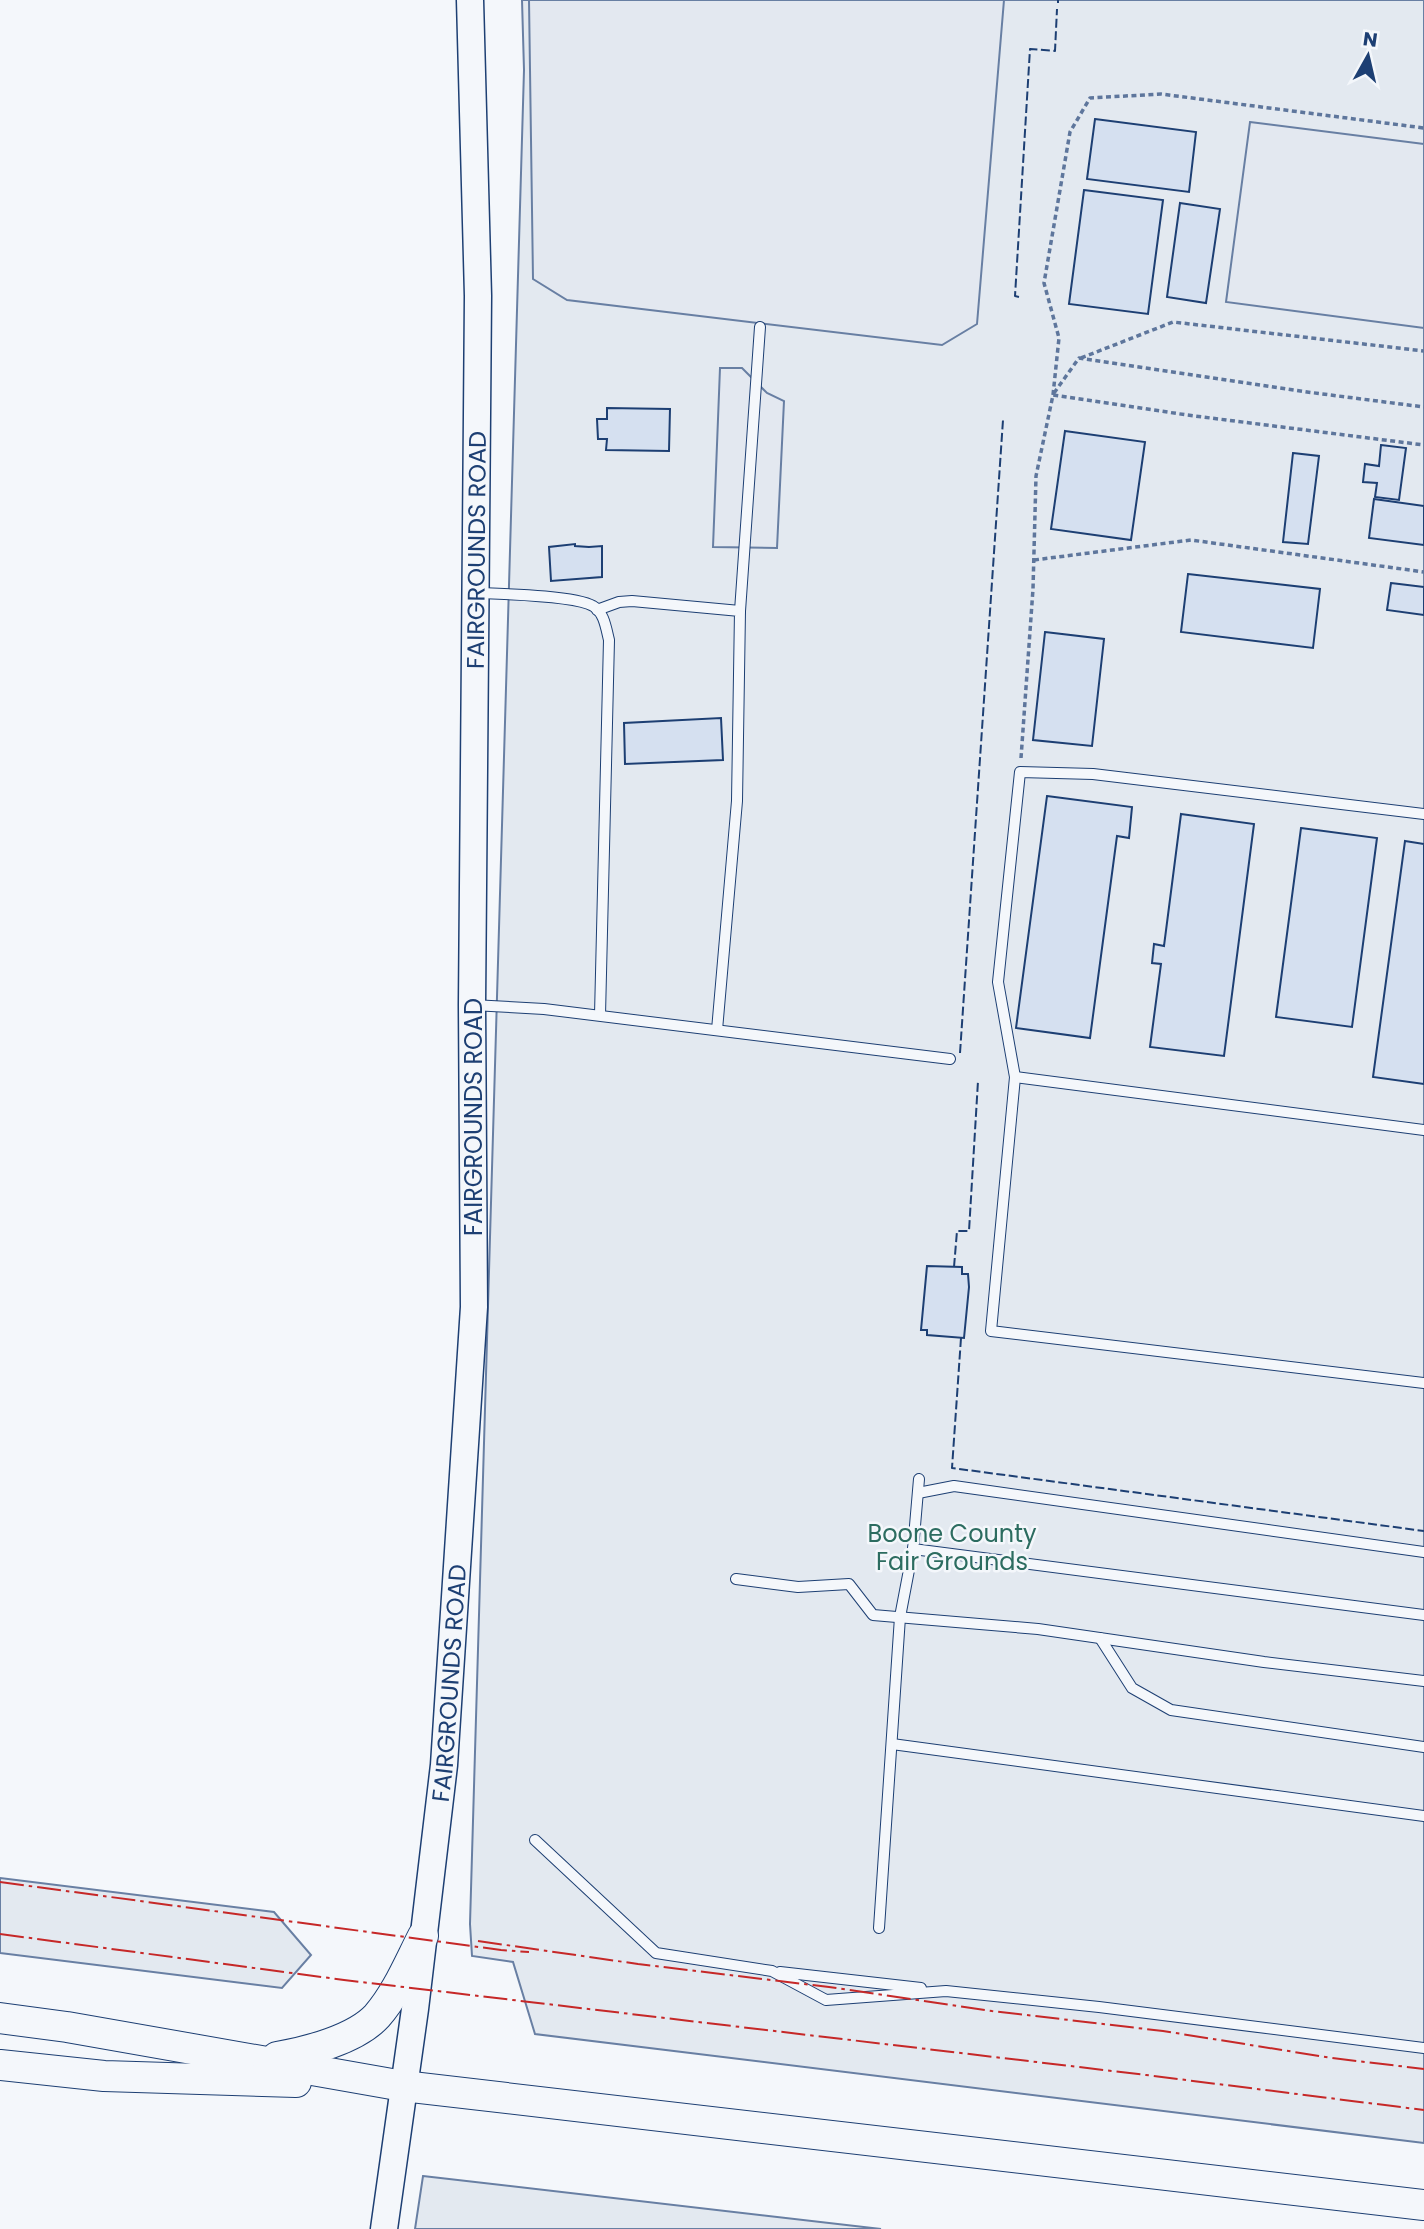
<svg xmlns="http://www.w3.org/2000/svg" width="1424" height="2229" font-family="Poppins,sans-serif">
	<rect width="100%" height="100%" fill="#f4f7fb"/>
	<!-- green -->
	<g fill="#e3e9f0" stroke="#687fa3" stroke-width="2">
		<path d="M522,0h902v2143l-889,-109 -22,-72 -41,-6 -2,-32 54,-1854z"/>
		<path d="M0,1878l274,34 37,43 -29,33 -282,-35z"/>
		<path d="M423,2176l458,53h-466z"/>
	</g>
	<!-- parking -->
	<g fill="#e3e8f0" stroke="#687fa3" stroke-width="2">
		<path d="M529,0h475l-27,324 -35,21 -375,-45 -34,-21z"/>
		<path d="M1250,122l174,22v184l-198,-26z"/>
		<path d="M720,368h22l25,25 17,8 -7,147 -64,-1z"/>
	</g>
	<!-- building -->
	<g fill="#d5e0f0" stroke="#1d3f73" stroke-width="2">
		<path d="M1095,119l101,13 -7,60 -102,-13z"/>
		<path d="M1084,190l79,10 -15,114 -79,-10z"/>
		<path d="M1180,203l40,6 -14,94 -39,-6z"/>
		<path d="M607,408l63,1 -1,42 -63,-1 1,-11h-9l-1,-20h10z"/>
		<path d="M1065,431l80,11 -14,98 -80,-11z"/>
		<path d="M1381,445l25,3 -7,52 -24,-3 2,-14 -14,-1 2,-18 14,2z"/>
		<path d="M1293,453l26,3 -11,88 -25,-2z"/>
		<path d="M1374,499l50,7v39l-55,-7z"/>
		<path d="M575,544v2l14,1 13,-1v31l-51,4 -2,-34z"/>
		<path d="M1188,574l132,15 -7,59 -132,-16z"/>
		<path d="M1391,583l33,4v28l-37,-5z"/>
		<path d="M1045,632l59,7 -12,107 -59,-6z"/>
		<path d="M721,718l2,42 -98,4 -1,-41z"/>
		<path d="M1047,796l85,11 -3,31 -12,-2 -27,202 -74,-10z"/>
		<path d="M1181,814l73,10 -30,232 -74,-9 11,-83 -9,-1 2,-19 10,2z"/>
		<path d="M1301,828l76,10 -25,189 -76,-10z"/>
		<path d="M1405,841l19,3v240l-51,-7z"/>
		<path d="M927,1266l35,1v7h6l1,13 -5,51 -37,-3v-5h-6z"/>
	</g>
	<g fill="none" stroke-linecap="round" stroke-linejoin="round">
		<!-- lane casing -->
		<g stroke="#1d3f73" stroke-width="12">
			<g id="lane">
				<path d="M476,593c25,1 98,2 117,13 11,6 13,22 16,34l-9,375"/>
				<path d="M597,610l22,-8 13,-1 108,10 -3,190 -20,229"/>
				<path d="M740,611l20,-284"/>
				<path d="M1424,814l-331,-40 -73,-2 -22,210 17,95 -24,254 433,52"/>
				<path d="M472,1005l72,4 406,50"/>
				<path d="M1015,1077l409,53"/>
				<path d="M918,1493l36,-7 470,66"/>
				<path d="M913,1549l511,66"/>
				<path d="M736,1579l62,8 51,-3 24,31 165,14 226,33 160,19"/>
				<path d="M1100,1638l32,50 39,22 253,37"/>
				<path d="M892,1744l532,72"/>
				<path d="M535,1840l121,113 116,18 54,29 120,-9 153,16 325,41"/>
				<path d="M879,1928l21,-311 13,-68 6,-70"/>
				<path d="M780,1972l141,16"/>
			</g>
		</g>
		<!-- secondary casing -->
		<g stroke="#1d3f73" stroke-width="29">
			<g id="secondary">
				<path id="s1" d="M384,2229l31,-220 29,-244 30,-458 -2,-302 6,-709 -8,-296"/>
			</g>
		</g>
		<!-- primary casing -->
		<g stroke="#1d3f73" stroke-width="32">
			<g id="primary">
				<path d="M0,2018l67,9 336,59 1021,119"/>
				<path d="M277,2057c30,-5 79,-18 100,-41 20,-23 32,-53 46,-80"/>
				<path d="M0,2065l104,11 192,6"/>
			</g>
		</g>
		<!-- path -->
		<g stroke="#5e769c" stroke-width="3.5" stroke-dasharray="5 3.5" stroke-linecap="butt">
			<path d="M1081,358l92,-36 251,29"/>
			<path d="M1054,393l25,-35 228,34 117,15"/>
			<path d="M1053,395l6,-57 -15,-55 26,-151 20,-34 71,-4 263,34"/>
			<path d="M1034,560l157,-20 233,32"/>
			<path d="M1021,758l12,-169 3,-113 17,-81 134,20 237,30"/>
		</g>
		<!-- lane -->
		<use href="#lane" stroke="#f4f7fb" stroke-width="10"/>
		<!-- secondary -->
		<use href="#secondary" stroke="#f4f7fb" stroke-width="26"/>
		<!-- primary -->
		<use href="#primary" stroke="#f4f7fb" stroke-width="30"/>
		<!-- fence -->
		<g stroke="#1d3f73" stroke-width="2" stroke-dasharray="9 3.5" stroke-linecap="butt">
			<path d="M1058,3v-3"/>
			<path d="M1019,297l-4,-1 15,-247 25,2 2,-42"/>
			<path d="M960,1053l43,-633"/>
			<path d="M954,1267l3,-36h12l9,-150"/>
			<path d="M961,1338l-9,130 472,63"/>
		</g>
		<!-- power -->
		<g stroke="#c62828" stroke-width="2" stroke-dasharray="24 5 3.5 5" stroke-linecap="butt">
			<path d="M0,1882l501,68 28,2"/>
			<path d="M0,1934l344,46 802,95 278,35"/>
			<path d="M478,1941l160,23 191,23 163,24 171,20 169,27 92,11"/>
		</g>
	</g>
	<g text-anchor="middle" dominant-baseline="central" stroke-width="5" stroke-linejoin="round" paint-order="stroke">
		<!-- street labels -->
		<g font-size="24" fill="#1d3f73" stroke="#f4f7fb">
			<text stroke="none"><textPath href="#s1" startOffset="1684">FAIRGROUNDS ROAD</textPath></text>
			<text transform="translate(473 1117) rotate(-90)">FAIRGROUNDS ROAD</text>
			<text stroke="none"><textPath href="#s1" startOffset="550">FAIRGROUNDS ROAD</textPath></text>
		</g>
		<!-- park labels -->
		<g font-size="24" fill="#2c6c60" stroke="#f4f7fb">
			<text x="952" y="1533">Boone County<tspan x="952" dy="28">Fair Grounds</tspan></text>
		</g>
	</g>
	<!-- north arrow -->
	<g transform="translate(1368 56) rotate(8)" stroke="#f4f7fb" stroke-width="5" paint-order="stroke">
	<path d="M0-5L12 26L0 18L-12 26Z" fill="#1d3f73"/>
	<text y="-10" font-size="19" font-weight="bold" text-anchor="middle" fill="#1d3f73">N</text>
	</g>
</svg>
